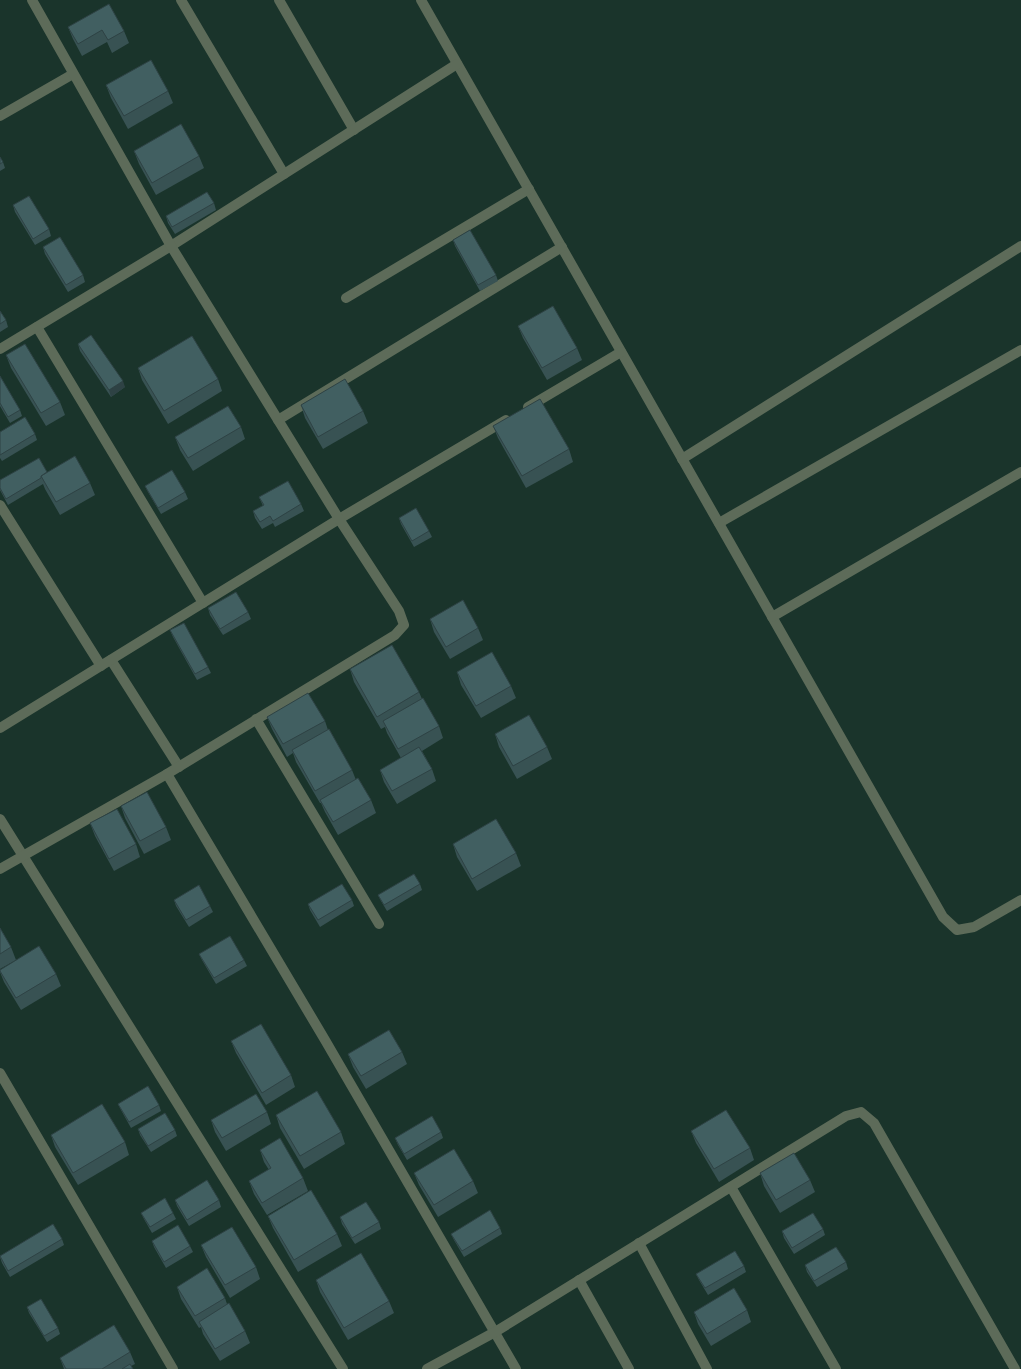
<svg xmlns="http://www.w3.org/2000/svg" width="1021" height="1369" font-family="'Sofia Sans Condensed',sans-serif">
	<rect width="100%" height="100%" fill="#1a342b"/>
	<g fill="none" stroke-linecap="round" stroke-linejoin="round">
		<!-- minor -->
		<g stroke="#5d6b59" stroke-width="10">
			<path d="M181,0l103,174"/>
			<path d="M279,0l75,130"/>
			<path d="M421,0l522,917 14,13 17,-3 47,-27"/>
			<path d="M0,116l73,-42"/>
			<path d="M346,298l183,-109"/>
			<path d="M37,327l166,276"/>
			<path d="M0,349l171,-103 286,-182"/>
			<path d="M528,407l93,-55"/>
			<path d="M278,420l284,-173"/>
			<path d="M682,459l339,-213"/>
			<path d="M0,505l101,161"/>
			<path d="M719,523l302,-173"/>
			<path d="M772,617l249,-145"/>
			<path d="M111,660l68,107"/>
			<path d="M256,719l123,205"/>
			<path d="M0,728l339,-209 167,-99"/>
			<path d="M167,774l158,266 191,329"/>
			<path d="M0,819l343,550"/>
			<path d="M0,869l167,-95 228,-139 9,-10 -5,-14 -60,-92 -168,-273 -139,-246"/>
			<path d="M0,1073l173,296"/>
			<path d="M731,1187l105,182"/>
			<path d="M639,1243l68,126"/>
			<path d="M579,1280l50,89"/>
			<path d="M427,1369l68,-37 351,-216 15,-4 13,11 141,246"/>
		</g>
	</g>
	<!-- wall -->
	<g fill="#385253">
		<path d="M68,27l56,4 5,12 -17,10 -5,-11 -25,14 -9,-17z"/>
		<path d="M106,85l62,6 5,12 -45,26 -17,-31z"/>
		<path d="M134,151l65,5 5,12 -48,27 -17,-31z"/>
		<path d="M0,157l3,5 2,6 -5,3z"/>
		<path d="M214,203l2,7 -41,24 -7,-11 -2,-7z"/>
		<path d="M13,205l36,24 2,7 -16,9 -20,-33z"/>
		<path d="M453,240l43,35 2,6 -18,10 -25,-45z"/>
		<path d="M43,247l40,28 2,7 -17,10 -23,-38z"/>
		<path d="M0,311l6,9 2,7 -8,5z"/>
		<path d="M518,326l59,22 5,12 -35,20 -24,-42z"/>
		<path d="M78,344l47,43 -14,10 -31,-46z"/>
		<path d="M6,355l54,47 5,13 -19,11 -35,-58z"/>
		<path d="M138,368l80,11 4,12 -54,33 -26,-44z"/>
		<path d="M0,376l20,34 2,6 -12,7 -10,-17z"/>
		<path d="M301,405l62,6 5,12 -45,26 -18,-31z"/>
		<path d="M493,426l76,23 4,13 -47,26 -28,-50z"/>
		<path d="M241,427l4,12 -52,32 -13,-21 -5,-13z"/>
		<path d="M0,432l35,2 2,6 -35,21 -2,-3z"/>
		<path d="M47,472l43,11 5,12 -35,20 -15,-26 -2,-5 -35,21 -8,-15v-10z"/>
		<path d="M145,486l40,6 3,7 -27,15 -13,-22z"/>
		<path d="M259,497l42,7 3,7 -29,16 -2,-4 -11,6 -7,-11 -2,-7 10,-5z"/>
		<path d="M399,518l30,13 3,6 -18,10 -13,-23z"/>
		<path d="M208,608l40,4 3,7 -28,16 -13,-20z"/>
		<path d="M430,619l48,9 5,12 -33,19 -16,-27z"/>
		<path d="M170,630l38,37 3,6 -14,7 -24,-43z"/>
		<path d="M350,669l69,23 3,7 17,27 4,12 -21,13 10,18 4,12 -39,23 -13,-22 -4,-12 21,-12 -14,-25 -2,-6 -4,2 -27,-47z"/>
		<path d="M457,672l54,14 5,12 -35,20 -20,-33z"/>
		<path d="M267,717l58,4 3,9 24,40 4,10 15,20 5,13 -38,22 -13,-23 -4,-9h-1l-24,-41 -3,-9 -6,4 -15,-28z"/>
		<path d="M495,734l52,13 5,12 -35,20 -18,-32z"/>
		<path d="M121,806l45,21 5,13 -27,14 -19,-36z"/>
		<path d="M90,823l46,21 4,13 -26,14 -19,-35z"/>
		<path d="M453,844l63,9 5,13 -44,25 -20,-34z"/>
		<path d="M420,884l2,6 -35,21 -6,-10 -3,-6z"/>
		<path d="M174,900l36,6 3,6 -24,15 -13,-21z"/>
		<path d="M352,900l2,6 -34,21 -10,-17 -2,-6z"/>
		<path d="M0,928l11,19 5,13 -16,9z"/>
		<path d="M199,954l45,6 3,6 -31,18 -14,-24z"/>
		<path d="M0,970l56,4 5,12 -40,24 -17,-28 -4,-10z"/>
		<path d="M231,1041l60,34 4,12 -29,18 -30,-52z"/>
		<path d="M402,1052l5,12 -41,25 -13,-22 -5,-13z"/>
		<path d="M118,1104l41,1 2,6 -30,17 -10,-18z"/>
		<path d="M267,1112l4,12 -45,27 -11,-19 -4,-12z"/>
		<path d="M276,1115l65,17 4,12 -41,25 -24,-41z"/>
		<path d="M138,1129l37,1 2,6 -26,16 -11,-17z"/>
		<path d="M691,1131l59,17 4,12 -35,22 -23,-39z"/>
		<path d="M441,1132l2,6 -36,22 -9,-15 -3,-7z"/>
		<path d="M51,1135l74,7 4,13 -51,30 -23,-38z"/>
		<path d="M260,1150l43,28 5,13 -41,24 -13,-21 -5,-13 20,-11 -5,-8z"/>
		<path d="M414,1173l59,8 5,12 -40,24 -19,-32z"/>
		<path d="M760,1173l50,7 5,12 -35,21 -16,-27z"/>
		<path d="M175,1200h44l2,7 -32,19 -12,-20z"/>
		<path d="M141,1213h32l3,6 -24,14 -8,-14z"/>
		<path d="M268,1216l69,18 5,12 -44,26 -25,-44z"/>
		<path d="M340,1217l39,5 2,7 -26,15 -13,-20z"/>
		<path d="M500,1228l2,6 -38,23 -10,-17 -3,-6z"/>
		<path d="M823,1229l2,6 -31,19 -10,-16 -2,-7z"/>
		<path d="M62,1239l2,6 -54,32 -8,-14 -2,-6z"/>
		<path d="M152,1241l38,5 3,6 -27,16 -12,-21z"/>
		<path d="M201,1245l55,22 4,12 -30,19 -24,-41z"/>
		<path d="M846,1262l2,7 -31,18 -10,-15 -2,-7z"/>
		<path d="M744,1266l2,6 -38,23 -9,-15 -3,-6z"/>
		<path d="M316,1280l73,21 5,12 -46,27 -28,-48z"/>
		<path d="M177,1287l48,11 2,6 18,27 5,12 -30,18 -17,-27 -2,-7 -2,1 -18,-29z"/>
		<path d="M27,1307l31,21 2,6 -13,8 -18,-29z"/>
		<path d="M747,1310l4,12 -40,24 -13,-22 -4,-12z"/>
		<path d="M130,1352l5,12 -4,2 2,3h-69l-4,-11z"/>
	</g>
	<!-- shaded-wall -->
	<path fill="#2e4244" d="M123,381l2,6 -14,10 -2,-7z"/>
	<!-- building -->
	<g fill="#415f61" stroke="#2e4244">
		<path d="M109,4l15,27 -16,9 -6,-10 -24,14 -10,-17z"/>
		<path d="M151,60l17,31 -44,25 -18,-31z"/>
		<path d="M181,124l18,32 -47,27 -18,-32z"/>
		<path d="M0,157l3,5 -3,2z"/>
		<path d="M207,192l7,11 -42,24 -6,-11z"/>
		<path d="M29,196l20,33 -16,10 -20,-34z"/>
		<path d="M470,230l26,45 -18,10 -25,-45z"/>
		<path d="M60,237l23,38 -17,10 -23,-38z"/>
		<path d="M553,306l24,42 -35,20 -24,-42z"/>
		<path d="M0,311l6,9 -6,4z"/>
		<path d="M91,335l32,46 -14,9 -31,-46z"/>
		<path d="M192,336l26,43 -54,32 -26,-43z"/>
		<path d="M25,344l35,58 -19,11 -35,-58z"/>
		<path d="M0,376l20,34 -12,7 -8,-14z"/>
		<path d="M345,379l18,32 -45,26 -17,-32z"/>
		<path d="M540,399l29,50 -47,27 -29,-50z"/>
		<path d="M228,406l13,21 -53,31 -13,-21z"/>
		<path d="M25,417l10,17 -35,21v-23z"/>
		<path d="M75,456l15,27 -34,19 -15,-26z"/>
		<path d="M39,458l8,14 -6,4v2l-35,21 -6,-11v-8z"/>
		<path d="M172,470l13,22 -27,16 -13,-22z"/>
		<path d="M288,481l13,23 -28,17 -3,-5 -10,6 -7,-11 11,-6 -5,-8z"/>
		<path d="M416,508l13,23 -17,10 -13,-23z"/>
		<path d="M236,592l12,20 -28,17 -12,-21z"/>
		<path d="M463,600l15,28 -32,19 -16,-28z"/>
		<path d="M184,623l24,44 -13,7 -25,-44z"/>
		<path d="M392,645l27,47 -42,25 -27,-48z"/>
		<path d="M492,652l19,34 -35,20 -19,-34z"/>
		<path d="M308,693l17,28 -42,23 -16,-27z"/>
		<path d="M423,698l16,28 -41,23 -15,-28z"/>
		<path d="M529,715l18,32 -34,19 -18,-32z"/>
		<path d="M329,729l23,41 -37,21 -23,-41z"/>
		<path d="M419,747l13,22 -40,22 -12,-21z"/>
		<path d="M358,778l13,22 -38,22 -13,-22z"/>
		<path d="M147,792l19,35 -26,14 -19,-35z"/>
		<path d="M117,809l19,35 -27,15 -19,-36z"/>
		<path d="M496,819l20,34 -44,26 -19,-35z"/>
		<path d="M414,874l6,10 -36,21 -6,-10z"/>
		<path d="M342,884l10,16 -34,20 -10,-16z"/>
		<path d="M199,885l11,21 -24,14 -12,-20z"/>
		<path d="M0,928l11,19 -11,7z"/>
		<path d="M230,936l14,24 -30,18 -15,-24z"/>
		<path d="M39,946l17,28 -40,24 -16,-27v-1z"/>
		<path d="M261,1024l30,51 -29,18 -31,-52z"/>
		<path d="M389,1030l13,22 -41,24 -13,-22z"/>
		<path d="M148,1086l11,19 -30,17 -11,-18z"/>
		<path d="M317,1091l24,41 -41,24 -24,-41z"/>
		<path d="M256,1094l11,18 -45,26 -11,-18z"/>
		<path d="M102,1104l23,38 -52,31 -22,-38z"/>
		<path d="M726,1110l24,38 -36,21 -23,-38z"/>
		<path d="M165,1113l10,17 -27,16 -10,-17z"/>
		<path d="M432,1116l9,16 -37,22 -9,-16z"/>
		<path d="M280,1138l23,40 -41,25 -13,-22 22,-13 -11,-18z"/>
		<path d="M454,1149l19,32 -39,24 -20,-32z"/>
		<path d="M794,1153l16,27 -34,20 -16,-27z"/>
		<path d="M207,1180l12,20 -32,20 -12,-20z"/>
		<path d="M311,1190l26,44 -43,26 -26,-44z"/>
		<path d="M165,1198l8,15 -23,14 -9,-14z"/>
		<path d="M366,1202l13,20 -27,16 -12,-21z"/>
		<path d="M490,1210l10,18 -38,23 -11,-17z"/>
		<path d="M813,1213l10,16 -31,19 -10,-17z"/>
		<path d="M53,1224l9,15 -54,32 -8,-15z"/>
		<path d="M178,1225l12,21 -26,16 -12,-21z"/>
		<path d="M232,1227l24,40 -31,18 -24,-40z"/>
		<path d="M836,1247l10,15 -32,19 -9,-16z"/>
		<path d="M735,1251l9,15 -39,22 -9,-14z"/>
		<path d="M361,1253l28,48 -45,27 -28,-48z"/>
		<path d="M207,1268l18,30 -30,18 -18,-29z"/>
		<path d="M734,1288l13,22 -40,24 -13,-22z"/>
		<path d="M41,1299l17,29 -14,8 -17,-29z"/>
		<path d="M229,1303l16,28 -30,18 -16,-27z"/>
		<path d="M114,1325l16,27 -28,17h-36l-6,-11z"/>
		<path d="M130,1364l3,5h-11z"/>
	</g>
</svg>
